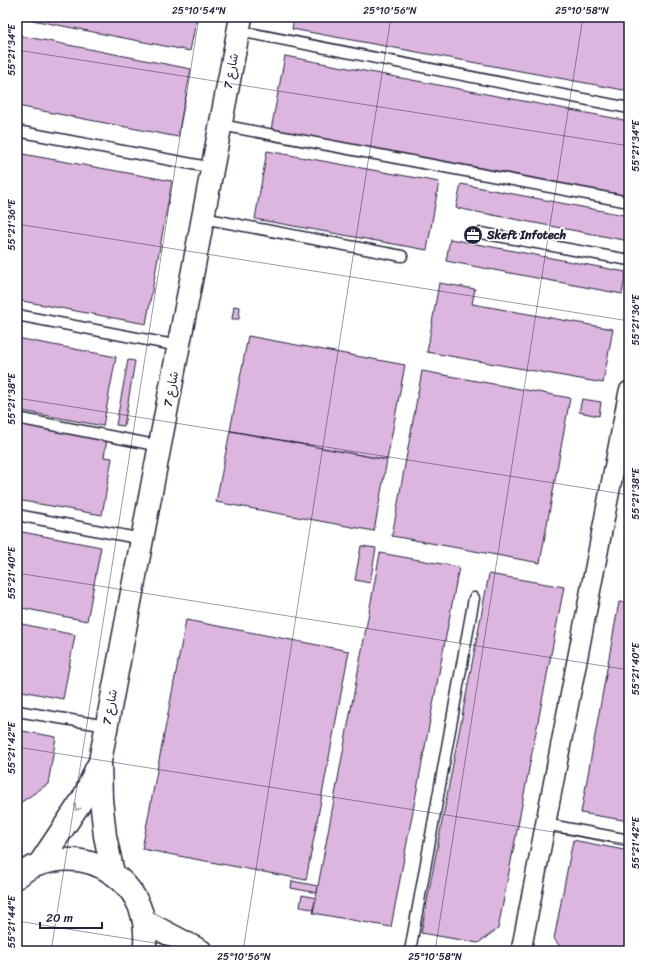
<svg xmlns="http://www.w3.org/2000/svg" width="646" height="968" font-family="Sriracha,'Playpen Sans Arabic',sans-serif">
	<rect width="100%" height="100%" fill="#fff"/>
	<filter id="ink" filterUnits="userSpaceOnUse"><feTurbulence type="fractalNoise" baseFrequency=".025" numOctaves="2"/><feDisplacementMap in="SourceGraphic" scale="8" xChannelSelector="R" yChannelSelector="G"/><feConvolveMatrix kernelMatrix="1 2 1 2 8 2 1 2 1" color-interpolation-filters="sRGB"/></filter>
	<g filter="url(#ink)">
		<!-- building -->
		<g fill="#dcb6de" stroke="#22223b">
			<path d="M17,17h180l-7,34z"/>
			<path d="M294,17h335v74l-337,-62z"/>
			<path d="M17,35l174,34 -13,68 -161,-31z"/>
			<path d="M285,56l344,65v64l-3,12 -355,-67z"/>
			<path d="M267,151l172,31 -12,68 -172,-31z"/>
			<path d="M17,153l155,28 -26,143 -129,-24z"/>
			<path d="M461,184l168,32v25l-173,-33z"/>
			<path d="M450,239l176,33 -4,22 -176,-33z"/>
			<path d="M439,283l36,6 -3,15 141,25 -10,54 -176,-31z"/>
			<path d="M234,306l6,1 -1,12h-7z"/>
			<path d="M248,336l157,29 -18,95 -157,-29z"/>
			<path d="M17,338l99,19 -13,69 -86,-16z"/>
			<path d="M128,360l7,1 -11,65 -8,-1z"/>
			<path d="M422,371l148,27 -30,165 -148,-27z"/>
			<path d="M582,399l19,3 -2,14 -20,-4z"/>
			<path d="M17,423l90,16 -3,18 8,1 -10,57 -85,-15z"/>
			<path d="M230,431l157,29 -13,71 -158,-29z"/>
			<path d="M17,531l84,16 -14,74 -70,-14z"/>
			<path d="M361,546l15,2 -6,35 -15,-3z"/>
			<path d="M380,553l79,14 -68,360 -78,-14z"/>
			<path d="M489,574l75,13 -66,342 -20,14 -57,-10z"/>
			<path d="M619,602l10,1v218l-48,-8z"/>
			<path d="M186,620l163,31 -43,229 -164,-31z"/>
			<path d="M17,623l58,12 -12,64 -46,-9z"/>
			<path d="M17,730l39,7 -8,47 -31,21z"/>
			<path d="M573,840l56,11v100h-65l-10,-12z"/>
			<path d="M292,881l26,5 -1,7 -26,-5z"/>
			<path d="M302,895l14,3 -3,11 -13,-2z"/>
		</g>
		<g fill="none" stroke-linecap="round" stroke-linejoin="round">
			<!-- service casing -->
			<g stroke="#22223b" stroke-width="13">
				<g id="service">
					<path d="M239,31l390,77"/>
					<path d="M221,125l408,77"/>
					<path d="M17,131l196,37"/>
					<path d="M203,218l199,38"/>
					<path d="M481,233l148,27"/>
					<path d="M17,315l162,31"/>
					<path d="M17,418l143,28"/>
					<path d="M17,515l125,24"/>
					<path d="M17,711l90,15"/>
					<path d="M545,824l84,16"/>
					<path d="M410,951l64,-353"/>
				</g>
			</g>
			<!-- minor casing -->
			<g stroke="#22223b" stroke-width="22">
				<path id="minor" d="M521,951l108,-560"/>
			</g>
			<!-- tertiary casing -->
			<g stroke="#22223b" stroke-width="25">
				<g id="tertiary">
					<path d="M40,863l44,-66 13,-30"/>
					<path d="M113,873l-8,-37 -4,-37 -1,-38 141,-744"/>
					<path d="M17,877c10,-9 23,-14 36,-16 45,-8 88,22 92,69 0,7 1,14 -1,21"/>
					<path d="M144,921l57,30"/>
				</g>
			</g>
			<!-- service -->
			<use href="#service" stroke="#fff" stroke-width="10"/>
			<!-- minor -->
			<use href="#minor" stroke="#fff" stroke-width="19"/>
			<!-- tertiary -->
			<use href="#tertiary" stroke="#fff" stroke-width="22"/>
		</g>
		<!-- one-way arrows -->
		<defs><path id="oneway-chevron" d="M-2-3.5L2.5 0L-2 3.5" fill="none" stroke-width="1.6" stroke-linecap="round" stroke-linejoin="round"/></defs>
		<use stroke="#9c9ca7" href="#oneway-chevron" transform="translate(77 808) rotate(124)"/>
	</g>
	<!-- ticks -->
	<path fill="none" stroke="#22223b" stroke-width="1" stroke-opacity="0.45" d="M17,50l612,96M17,224l612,97M17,398l612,97M17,573l612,97M17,747l612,97M17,921l188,30M51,951l148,-934M243,951l148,-934M435,951l148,-934M626,951l3,-17"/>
	<!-- icons -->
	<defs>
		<g id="office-disc" transform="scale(1)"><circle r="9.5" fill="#22223b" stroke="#fff"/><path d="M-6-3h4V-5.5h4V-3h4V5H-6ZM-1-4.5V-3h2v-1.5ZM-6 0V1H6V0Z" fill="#fff"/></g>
	</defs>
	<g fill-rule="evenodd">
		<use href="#office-disc" x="473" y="235"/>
	</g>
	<g text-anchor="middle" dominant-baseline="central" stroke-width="3.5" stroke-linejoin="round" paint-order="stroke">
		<!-- street labels -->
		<g font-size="12" fill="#22223b" stroke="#fff">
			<text transform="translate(231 71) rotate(-79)">شارع 7</text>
			<text transform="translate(171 389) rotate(-79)">شارع 7</text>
			<text transform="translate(110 707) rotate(-79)">شارع 7</text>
		</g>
		<!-- poi labels -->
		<g font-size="12" font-weight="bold" fill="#22223b" stroke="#fff" text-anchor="start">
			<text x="487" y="235">Skeft Infotech</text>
		</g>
	</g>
	<!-- margin -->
	<rect width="646" height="968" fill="none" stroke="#fff" stroke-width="44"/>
	<!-- scale -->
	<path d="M40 922v6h62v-6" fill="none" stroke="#22223b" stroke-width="2"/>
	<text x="46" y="922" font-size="12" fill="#22223b" stroke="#ffffff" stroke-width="3" paint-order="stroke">20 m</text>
	<rect x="22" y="22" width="602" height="924" fill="none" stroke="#22223b" stroke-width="1.5"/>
	<g font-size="10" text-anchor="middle" fill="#22223b">
		<text x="199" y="14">25°10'54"N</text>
		<text x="390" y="14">25°10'56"N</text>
		<text x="582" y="14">25°10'58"N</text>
		<text transform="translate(11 50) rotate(-90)" y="4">55°21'34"E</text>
		<text transform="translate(635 146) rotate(-90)" y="4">55°21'34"E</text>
		<text transform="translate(11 225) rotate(-90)" y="4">55°21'36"E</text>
		<text transform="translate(635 320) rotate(-90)" y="4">55°21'36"E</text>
		<text transform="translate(11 399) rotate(-90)" y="4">55°21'38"E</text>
		<text transform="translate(635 494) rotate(-90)" y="4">55°21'38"E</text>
		<text transform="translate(11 573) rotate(-90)" y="4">55°21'40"E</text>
		<text transform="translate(635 669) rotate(-90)" y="4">55°21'40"E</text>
		<text transform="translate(11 748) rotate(-90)" y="4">55°21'42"E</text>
		<text transform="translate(635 843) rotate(-90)" y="4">55°21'42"E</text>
		<text transform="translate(11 922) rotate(-90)" y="4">55°21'44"E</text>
		<text x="244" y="960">25°10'56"N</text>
		<text x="435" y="960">25°10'58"N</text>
	</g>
</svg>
